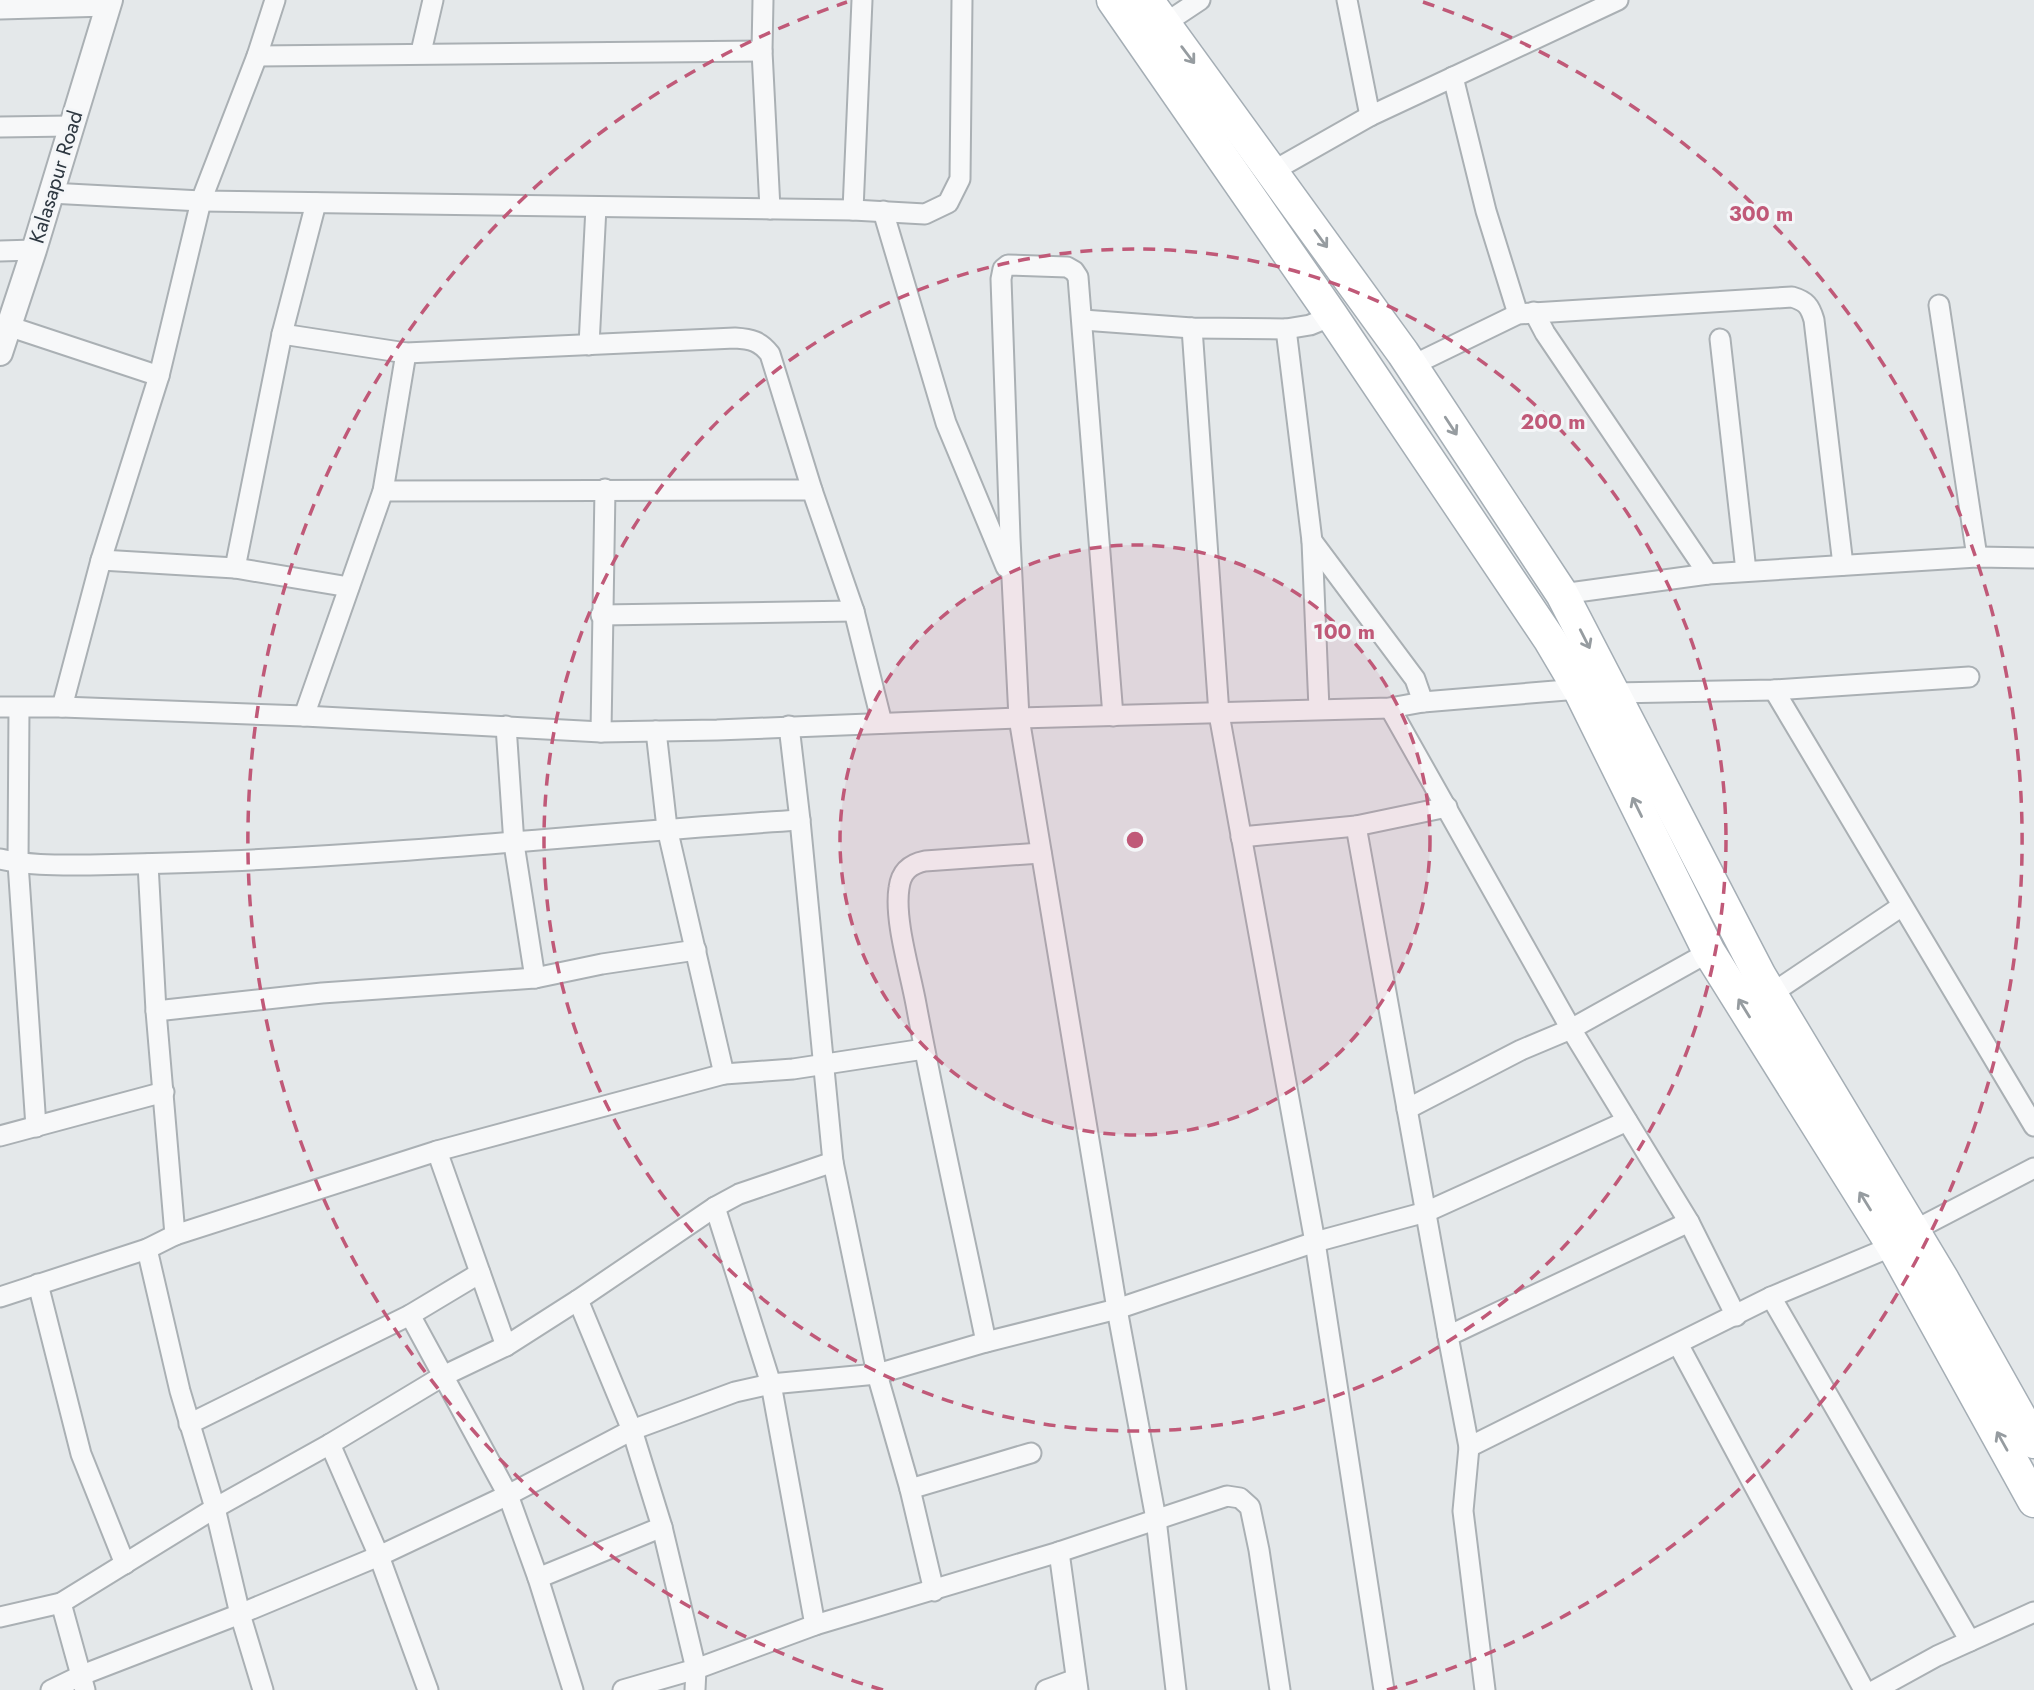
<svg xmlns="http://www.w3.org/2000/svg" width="2034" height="1690" font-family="Jost,sans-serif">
	<rect width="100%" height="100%" fill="#e4e8ea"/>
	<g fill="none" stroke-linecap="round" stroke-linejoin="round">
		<!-- minor casing -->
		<g stroke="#aab0b4" stroke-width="23">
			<g id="minor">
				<path d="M763,0l-1,51 8,158"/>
				<path d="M1347,0l23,116"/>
				<path d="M0,9l108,-3"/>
				<path d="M1164,24l36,-24"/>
				<path d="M421,52l12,-52"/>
				<path d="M257,56l505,-5"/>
				<path d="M1453,77l33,134 32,103"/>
				<path d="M0,127l71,-1"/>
				<path d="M1273,171l97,-55 248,-116"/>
				<path d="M50,193l151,8 652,9 72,4 23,-11 12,-24 2,-179"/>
				<path d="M853,210l9,-210"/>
				<path d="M883,211l63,212 60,144"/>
				<path d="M0,251l34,-1"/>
				<path d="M1939,305l38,252"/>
				<path d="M1534,312l11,21 163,241"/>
				<path d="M1083,320l109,8 94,1 24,-4 22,-9"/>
				<path d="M8,326l151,50"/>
				<path d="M1192,328l27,386 96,528 69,448"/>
				<path d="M1286,329l26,212 7,168"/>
				<path d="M282,334l124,19 329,-15c16,1 25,3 35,16l42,136"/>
				<path d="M1720,339l26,232"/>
				<path d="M589,345l7,-138"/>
				<path d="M1411,366l107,-52 274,-17c14,4 18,9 22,23l29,245"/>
				<path d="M383,491l429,-1 42,121 28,112"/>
				<path d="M1312,541l103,138 8,23"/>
				<path d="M101,560l134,8 114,19"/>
				<path d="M235,568l47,-234 34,-131"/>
				<path d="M1562,594l146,-20 269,-17 57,1"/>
				<path d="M601,615l253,-4"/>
				<path d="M1774,690l260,436"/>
				<path d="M1613,693l161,-3 195,-13"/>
				<path d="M0,707h62l242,9 297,16 116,-2 302,-12 371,-10 33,-6 156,-13"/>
				<path d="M62,707l39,-147 58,-184 42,-175 56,-145 18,-56"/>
				<path d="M19,708l-1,155 18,264"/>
				<path d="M1390,708l181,321 118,193 47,94"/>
				<path d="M304,716l79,-225 23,-138"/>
				<path d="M1113,716l-35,-439 -4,-6 -7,-4 -59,-2 -5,4 -2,10 9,259 9,180 98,591 39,210 20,171"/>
				<path d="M506,726l8,118 21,134"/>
				<path d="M789,726l11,94 33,342 44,212 33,115 24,102"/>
				<path d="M656,731l11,97 57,246"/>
				<path d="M601,732l4,-243"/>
				<path d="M1356,826l92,510"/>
				<path d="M1241,837l115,-11 91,-19"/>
				<path d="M0,859c30,7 60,6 90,6 46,-1 92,-2 138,-4 191,-8 381,-29 572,-41"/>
				<path d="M148,864l8,147 19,224"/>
				<path d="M1771,994l131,-88"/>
				<path d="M156,1011l166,-18 213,-15 67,-14 94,-14"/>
				<path d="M1407,1109l114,-59 50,-21 138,-77"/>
				<path d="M0,1136l164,-44"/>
				<path d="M437,1151l69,195"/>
				<path d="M715,1207l56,177 44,241"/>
				<path d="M1913,1231l121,-63"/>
				<path d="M147,1249l33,142 35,117 25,106 23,76"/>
				<path d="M38,1284l43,170 44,110"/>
				<path d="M0,1297l147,-48 28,-14 262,-84 287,-77 69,-5 131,-20"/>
				<path d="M1771,1297l199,344"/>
				<path d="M578,1300l54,130 30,97 34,142 -1,21"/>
				<path d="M410,1315l98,180 30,83 35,112"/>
				<path d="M986,1342c-23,-112 -49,-225 -70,-338 -6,-33 -22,-84 -17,-116 2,-16 11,-24 26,-27l116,-8"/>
				<path d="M1678,1344l186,346"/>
				<path d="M189,1424l221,-109 70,-42"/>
				<path d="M330,1444l49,112 49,134"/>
				<path d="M1469,1447l302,-150 122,-51"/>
				<path d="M910,1489l121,-36"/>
				<path d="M1059,1552l19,138"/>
				<path d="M538,1578l124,-51"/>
				<path d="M61,1603l24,87"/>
				<path d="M0,1617l61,-14 154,-95 115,-64 113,-68 63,-30 72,-46 137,-93 24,-13 94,-32"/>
				<path d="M51,1690l31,-15 158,-61 139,-58 129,-61 124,-65 103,-38 36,-8 106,-10 109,-32 131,-33 198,-67 111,-30 201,-91"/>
				<path d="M623,1690l73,-21 119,-44 244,-73 168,-56 13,2 10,9 9,43 21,140"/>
				<path d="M1046,1690l30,-11"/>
				<path d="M1485,1690l-22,-179 6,-64 -21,-111 241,-114"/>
				<path d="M1875,1690l62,-34 97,-44"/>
			</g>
		</g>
		<!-- tertiary casing -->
		<g stroke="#aab0b4" stroke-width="28">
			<path id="tertiary" d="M0,353l34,-103 76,-250"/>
		</g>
		<!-- primary casing -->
		<g stroke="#a5aeb5" stroke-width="35">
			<g id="primary">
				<path d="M1113,0l219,316 218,324 29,49 130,263 184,294 141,255"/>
				<path d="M1147,0l256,353 159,241 198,382 183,304 91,162"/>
			</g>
		</g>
		<!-- minor -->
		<use href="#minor" stroke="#f7f8f9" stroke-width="19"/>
		<!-- tertiary -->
		<use href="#tertiary" stroke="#f7f8f9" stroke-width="24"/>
		<!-- primary -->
		<use href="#primary" stroke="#fff" stroke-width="32"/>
	</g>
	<!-- one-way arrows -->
	<defs><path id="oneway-shaft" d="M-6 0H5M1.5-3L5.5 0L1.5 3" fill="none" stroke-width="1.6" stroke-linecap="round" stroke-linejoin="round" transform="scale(1.75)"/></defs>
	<g stroke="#969ca0">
		<use href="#oneway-shaft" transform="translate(1188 55) rotate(53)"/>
		<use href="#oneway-shaft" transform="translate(1321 239) rotate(54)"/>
		<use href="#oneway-shaft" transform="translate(1451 426) rotate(57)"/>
		<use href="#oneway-shaft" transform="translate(1585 639) rotate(63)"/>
		<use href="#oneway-shaft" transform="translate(1637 807) rotate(-116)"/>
		<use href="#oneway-shaft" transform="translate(1744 1008) rotate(-122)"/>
		<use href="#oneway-shaft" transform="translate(1865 1201) rotate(-122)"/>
		<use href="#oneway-shaft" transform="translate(2002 1441) rotate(-119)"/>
	</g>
	<!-- distance rings -->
	<circle cx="1135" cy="840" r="295" fill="#c05978" fill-opacity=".12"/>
	<g fill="none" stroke="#c05978" stroke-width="3.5" stroke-dasharray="12 9">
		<circle cx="1135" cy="840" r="295"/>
		<circle cx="1135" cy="840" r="591"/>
		<path d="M883 1690A886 886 0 0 1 847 2M1423 2A886 886 0 0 1 1387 1690"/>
	</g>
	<g text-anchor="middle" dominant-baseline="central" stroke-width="6" stroke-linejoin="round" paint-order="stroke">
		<!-- street labels -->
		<g font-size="21" fill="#2e3841" stroke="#f4f6f8">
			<text transform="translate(56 177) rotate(-73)">Kalasapur Road</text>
		</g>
	</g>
	<circle cx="1135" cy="840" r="10" fill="#c05978" stroke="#f4f6f8" stroke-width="3.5"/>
	<g font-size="21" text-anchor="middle" font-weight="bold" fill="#c05978" stroke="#f4f6f8" stroke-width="6" stroke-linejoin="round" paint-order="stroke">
		<text x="1761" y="221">300 m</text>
		<text x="1553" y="429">200 m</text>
		<text x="1344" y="639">100 m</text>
	</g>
</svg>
